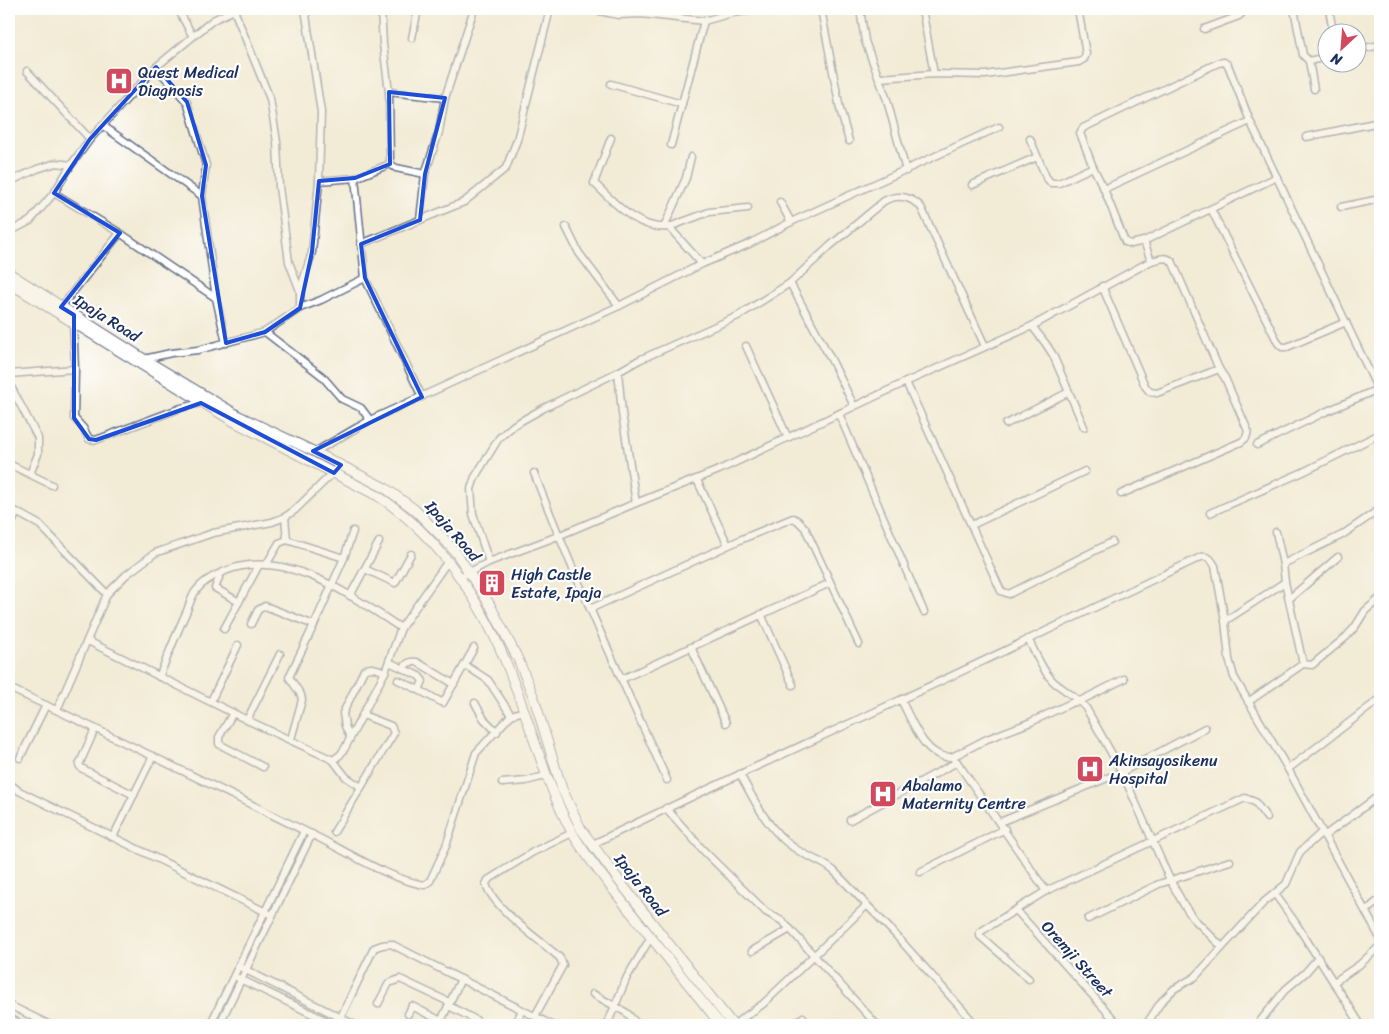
<svg xmlns="http://www.w3.org/2000/svg" width="1389" height="1034" font-family="Sriracha,sans-serif">
	<rect width="100%" height="100%" fill="#fff"/>
	<filter id="ink" filterUnits="userSpaceOnUse"><feTurbulence type="fractalNoise" baseFrequency=".02" numOctaves="2"/><feDisplacementMap in="SourceGraphic" scale="10" xChannelSelector="R" yChannelSelector="G"/><feConvolveMatrix kernelMatrix="1 2 1 2 8 2 1 2 1" color-interpolation-filters="sRGB"/></filter>
	<filter id="wash" filterUnits="userSpaceOnUse"><feTurbulence type="fractalNoise" baseFrequency=".0096" numOctaves="4" result="noise"/><feDisplacementMap in="SourceGraphic" scale="20" xChannelSelector="R" yChannelSelector="G"/><feGaussianBlur stdDeviation="1.12" result="paint"/><feColorMatrix in="noise" values="0 0 0 0 0 0 0 0 0 0 0 0 0 0 0 0 0 1.4 0 .05"/><feComposite in="paint" operator="in"/></filter>
	<g filter="url(#wash)">
		<rect width="100%" height="100%" fill="#f2ebd5"/>
	</g>
	<g filter="url(#ink)">
		<g fill="none" stroke-linecap="round" stroke-linejoin="round">
			<!-- street casing -->
			<g stroke="#667188" stroke-width="9">
				<g id="street">
					<path d="M178,9l14,26"/>
					<path d="M381,9l2,35 6,48 1,72 6,4 29,6"/>
					<path d="M555,9h34l30,6 22,-1 63,7 28,-8 32,-4"/>
					<path d="M821,9l19,100 9,32"/>
					<path d="M860,9l5,32 22,59 19,71"/>
					<path d="M922,9l12,65"/>
					<path d="M1294,9l9,46 6,6 17,-4"/>
					<path d="M1329,9l4,23"/>
					<path d="M234,10l36,89 7,43 2,45 10,75 11,29v17"/>
					<path d="M1204,29l35,-13 3,-3v-4"/>
					<path d="M412,38l6,-29"/>
					<path d="M1356,50l24,-5"/>
					<path d="M1309,61l5,28"/>
					<path d="M156,67l31,35 19,63 -4,31 14,102"/>
					<path d="M27,71l63,68"/>
					<path d="M880,78l54,-4 51,1 94,-13 5,-3 2,-5 -8,-45"/>
					<path d="M611,84l71,20"/>
					<path d="M389,92l56,6"/>
					<path d="M102,125l100,71"/>
					<path d="M1306,137l74,-15"/>
					<path d="M611,138l-17,45c21,20 43,47 75,44l33,37"/>
					<path d="M1030,139l16,38 5,6h8l34,-16"/>
					<path d="M671,145l33,-124"/>
					<path d="M355,178l10,100 57,119"/>
					<path d="M319,181l36,-3 35,-14"/>
					<path d="M9,182l28,-13 19,-6 15,2"/>
					<path d="M972,185l65,-28"/>
					<path d="M1104,189l-11,-22 -13,-34 3,-5 135,-65 6,-1 4,3 22,56"/>
					<path d="M54,193l66,40 96,65 10,45"/>
					<path d="M780,202l11,20"/>
					<path d="M1341,207l39,-8"/>
					<path d="M1211,209l67,134 4,4h5l59,-25"/>
					<path d="M420,220l5,-46 14,-42 6,-34 29,-89"/>
					<path d="M566,227l13,26 40,53"/>
					<path d="M664,227l22,-49 5,-21"/>
					<path d="M669,227l40,-15 39,-4"/>
					<path d="M9,232l21,-11 24,-28 17,-28 19,-26 66,-72 57,-47 23,-11"/>
					<path d="M1144,241l-13,3 -6,-2 -21,-53 146,-68 130,273"/>
					<path d="M361,244l103,-42 42,-34 11,-28 33,-131"/>
					<path d="M1151,261l-7,-20 133,-64"/>
					<path d="M1379,279h1"/>
					<path d="M790,283l43,80 21,43"/>
					<path d="M1102,286l43,100 5,6 7,1 62,-24 6,9 23,53 -2,7 -5,4 -120,52"/>
					<path d="M300,291l12,-39 7,-71 2,-69 -16,-103"/>
					<path d="M61,307l59,-74"/>
					<path d="M73,321l2,48 -1,49 9,10 6,11 7,1 85,-32 20,-5"/>
					<path d="M1032,326l14,18 7,11 31,72"/>
					<path d="M265,332l57,44 20,23 19,9 9,12"/>
					<path d="M746,346l42,92"/>
					<path d="M144,359l27,-6 27,-3 67,-18 35,-24 21,-8 44,-22"/>
					<path d="M618,372l4,41 14,90"/>
					<path d="M9,374l66,-5"/>
					<path d="M906,382l95,209 8,3 103,-52"/>
					<path d="M9,383l29,55v16l-8,20"/>
					<path d="M839,414l85,198"/>
					<path d="M1006,424l63,-32"/>
					<path d="M1257,445l68,-33 53,-23"/>
					<path d="M315,452l55,-32 249,-114 83,-42 47,-20 42,-22 208,-95"/>
					<path d="M9,464l43,21"/>
					<path d="M534,473c40,104 87,205 133,307"/>
					<path d="M697,480l31,65"/>
					<path d="M9,508l31,17 67,69 -50,116"/>
					<path d="M1210,513l93,-41 77,-38"/>
					<path d="M285,517l2,23"/>
					<path d="M972,525l113,-54"/>
					<path d="M9,529l8,-17"/>
					<path d="M1276,532l7,32 2,18 18,82"/>
					<path d="M489,562l-16,-48 -2,-25 4,-12 24,-39 15,-13 30,-17 74,-36 21,-12 99,-44 52,-33 40,-37 54,-45c13,-7 26,-5 37,6l64,139"/>
					<path d="M1283,564l59,-29 38,-26"/>
					<path d="M266,565l13,-22 8,-3 57,18"/>
					<path d="M365,569l30,14 16,-29"/>
					<path d="M217,575l2,3 -4,10 24,14"/>
					<path d="M460,577l29,-15 69,-26 78,-33 83,-33 187,-88 126,-56 119,-65c8,-2 17,-6 22,2l46,106"/>
					<path d="M107,594l19,-19 29,-22 58,-20 59,-11 13,-5 10,-7 46,-45"/>
					<path d="M350,596l29,-54"/>
					<path d="M1289,599l49,-42"/>
					<path d="M590,609l152,-70 51,-21 4,2 8,8 54,116"/>
					<path d="M761,614l32,71"/>
					<path d="M1225,621l60,-39"/>
					<path d="M251,624l7,-14 7,-4 49,19"/>
					<path d="M224,629l35,-64"/>
					<path d="M1028,639c8,15 15,33 27,44 11,8 22,15 31,25l36,64 48,108 14,25 9,13 29,29"/>
					<path d="M88,641l159,79 86,40 7,-5 5,-7 40,-76 16,-44 47,-67"/>
					<path d="M691,647l35,76"/>
					<path d="M389,662l30,14 4,5 -4,9 24,13 31,-55"/>
					<path d="M465,665l23,15 23,35"/>
					<path d="M403,668c4,-5 7,-7 14,-6l37,22"/>
					<path d="M159,677c9,-21 17,-43 27,-64 3,-7 5,-15 9,-21 6,-9 18,-16 28,-20 60,-27 130,25 178,56"/>
					<path d="M622,679l208,-96"/>
					<path d="M398,680l21,10"/>
					<path d="M9,688c102,47 203,97 304,147 33,16 76,44 111,50l6,-4 16,-35 30,-93 35,-38 13,-4"/>
					<path d="M901,700c11,20 23,59 51,57l5,5 89,129"/>
					<path d="M211,701l27,-56"/>
					<path d="M1248,702l55,-38 9,1 34,-28 9,-10 10,-16 15,-13"/>
					<path d="M475,703l9,16 13,13"/>
					<path d="M233,713l-14,24v7l44,23"/>
					<path d="M247,720l33,-66"/>
					<path d="M95,729l-16,36 2,3 53,27"/>
					<path d="M350,737l-5,-11 -2,-13 21,-43c7,-4 14,-1 21,2"/>
					<path d="M291,739l11,-39 -1,-5 -12,-18 25,-52 30,-67 9,-27"/>
					<path d="M952,757l35,-18 44,-17 40,-19 9,-2 44,-22"/>
					<path d="M20,758l26,-53"/>
					<path d="M333,760l13,17 15,10"/>
					<path d="M1288,769l92,-70"/>
					<path d="M740,774c14,26 28,56 53,73 13,10 28,13 41,24l60,62 82,92"/>
					<path d="M9,783l10,8 253,124"/>
					<path d="M502,783l24,-2 19,-5"/>
					<path d="M1374,799l6,8"/>
					<path d="M666,808l38,43 62,61 16,9 8,8 87,96"/>
					<path d="M850,820l107,-58"/>
					<path d="M1000,822l122,-50 83,-44"/>
					<path d="M334,832l60,-99 -3,-7 -28,-11"/>
					<path d="M1324,836l56,-41"/>
					<path d="M113,837l40,-81"/>
					<path d="M591,845c102,-50 206,-97 309,-145 101,-46 200,-96 301,-143 8,-1 10,2 14,9l10,55 4,38 5,18 54,92 92,169"/>
					<path d="M920,872l85,-43"/>
					<path d="M1275,894l20,28 66,103"/>
					<path d="M1016,910l103,115"/>
					<path d="M1366,911l14,-12"/>
					<path d="M1088,919l71,-35 71,-23"/>
					<path d="M752,951l38,-22"/>
					<path d="M242,968l113,57"/>
					<path d="M238,978l97,47"/>
					<path d="M1029,979l-49,-43v-4l66,-41 199,-93 10,4 12,16"/>
					<path d="M1334,982l25,-17 21,-19"/>
					<path d="M593,994l34,19 11,12"/>
					<path d="M378,1004l11,-21 11,-4 49,23"/>
					<path d="M9,1005l41,20"/>
					<path d="M449,1006l27,14"/>
					<path d="M408,1014l4,-8 29,15 20,-42"/>
					<path d="M535,1016l28,-51 -3,-7 -7,-6c-19,-16 -60,-45 -67,-68l2,-4 45,-28 39,-19"/>
					<path d="M9,1018l14,7"/>
					<path d="M210,1025l94,-194"/>
					<path d="M219,1025l93,-191"/>
					<path d="M337,1025l37,-77 8,-3 9,-1 161,81"/>
					<path d="M515,1025l7,-15"/>
					<path d="M607,1025l20,-48 24,-40"/>
					<path d="M733,1025l30,-21 104,-99"/>
					<path d="M794,1025l9,-8"/>
					<path d="M1146,1025l15,-23 13,-13 21,-12 69,-75 22,-18 14,-32 22,-20"/>
					<path d="M1257,1025l28,-35 20,-17 13,-15"/>
				</g>
			</g>
			<!-- secondary casing -->
			<g stroke="#667188" stroke-width="11">
				<g id="secondary">
					<path d="M9,273l135,86 95,57 76,36 70,36 29,21 30,30 13,15 33,51 28,54 16,39 28,91 19,40 39,53 113,143"/>
					<path d="M9,283l222,137 147,76c66,43 111,117 137,190 19,50 32,101 58,148 16,27 37,51 56,76 31,38 61,77 92,115"/>
				</g>
			</g>
			<!-- street -->
			<use href="#street" stroke="#fff" stroke-width="6"/>
			<!-- secondary -->
			<use href="#secondary" stroke="#fff" stroke-width="9"/>
		</g>
	</g>
	<!-- marked area -->
	<path d="M0 0H1389V1034H0ZM156,67l31,35 19,63 -4,31 24,147 39,-11 35,-24 12,-56 7,-71 36,-3 35,-14 -1,-72 56,6 -20,76 -5,46 -59,24 4,34 57,119 -109,54 28,14 -7,8 -133,-70 -105,37 -7,-1 -15,-21v-103l-13,-8 59,-74 -66,-40 36,-54z" fill="#f2ebd5" fill-opacity=".55" fill-rule="evenodd"/>
	<path fill="none" stroke="#1d4ed8" stroke-width="4" stroke-linejoin="round" d="M156,67l31,35 19,63 -4,31 24,147 39,-11 35,-24 12,-56 7,-71 36,-3 35,-14 -1,-72 56,6 -20,76 -5,46 -59,24 4,34 57,119 -109,54 28,14 -7,8 -133,-70 -105,37 -7,-1 -15,-21v-103l-13,-8 59,-74 -66,-40 36,-54z"/>
	<!-- icons -->
	<defs>
		<g id="hospital-square" transform="scale(1.4375)"><rect x="-9" y="-9" width="18" height="18" rx="4" fill="#d1495b" stroke="#fff"/><path d="M-5-5h3v3.5h4V-5h3V5h-3V1.5h-4V5h-3Z" fill="#fff"/></g>
		<g id="building-square" transform="scale(1.4375)"><rect x="-9" y="-9" width="18" height="18" rx="4" fill="#d1495b" stroke="#fff"/><path d="M-4-6H4V6H1V3H-1V6H-4ZM-2.5-4.3h1.7v1.8h-1.7ZM.8-4.3h1.7v1.8H.8ZM-2.5-1h1.7V.8h-1.7ZM.8-1h1.7V.8H.8Z" fill="#fff"/></g>
	</defs>
	<g fill-rule="evenodd">
		<use href="#hospital-square" x="119" y="81"/>
		<use href="#building-square" x="492" y="583"/>
		<use href="#hospital-square" x="1090" y="769"/>
		<use href="#hospital-square" x="883" y="794"/>
	</g>
	<g text-anchor="middle" dominant-baseline="central" stroke-width="4.5" stroke-linejoin="round" paint-order="stroke">
		<!-- poi labels -->
		<g font-size="16" fill="#1b2f5e" stroke="#fff" text-anchor="start">
			<text x="138" y="72">Quest Medical<tspan x="138" dy="18">Diagnosis</tspan></text>
			<text x="511" y="574">High Castle<tspan x="511" dy="18">Estate, Ipaja</tspan></text>
			<text x="1109" y="760">Akinsayosikenu<tspan x="1109" dy="18">Hospital</tspan></text>
			<text x="902" y="785">Abalamo<tspan x="902" dy="18">Maternity Centre</tspan></text>
		</g>
		<!-- street labels -->
		<g font-size="16" fill="#1b2f5e" stroke="#fff">
			<text transform="translate(107 318) rotate(32)">Ipaja Road</text>
			<text transform="translate(453 531) rotate(49)">Ipaja Road</text>
			<text transform="translate(641 885) rotate(52)">Ipaja Road</text>
			<text transform="translate(1077 959) rotate(48)">Oremji Street</text>
		</g>
	</g>
	<!-- margin -->
	<rect width="1389" height="1034" fill="none" stroke="#fff" stroke-width="30"/>
	<!-- north arrow -->
	<g transform="translate(1342 48) rotate(206)"><circle r="24" fill="#ffffff" stroke="#a4acbf"/>
	<path d="M0-4L9 19L0 12L-9 19Z" fill="#d1495b"/>
	<text y="-8" font-size="14" font-weight="bold" text-anchor="middle" fill="#1b2f5e">N</text>
	</g>
</svg>
